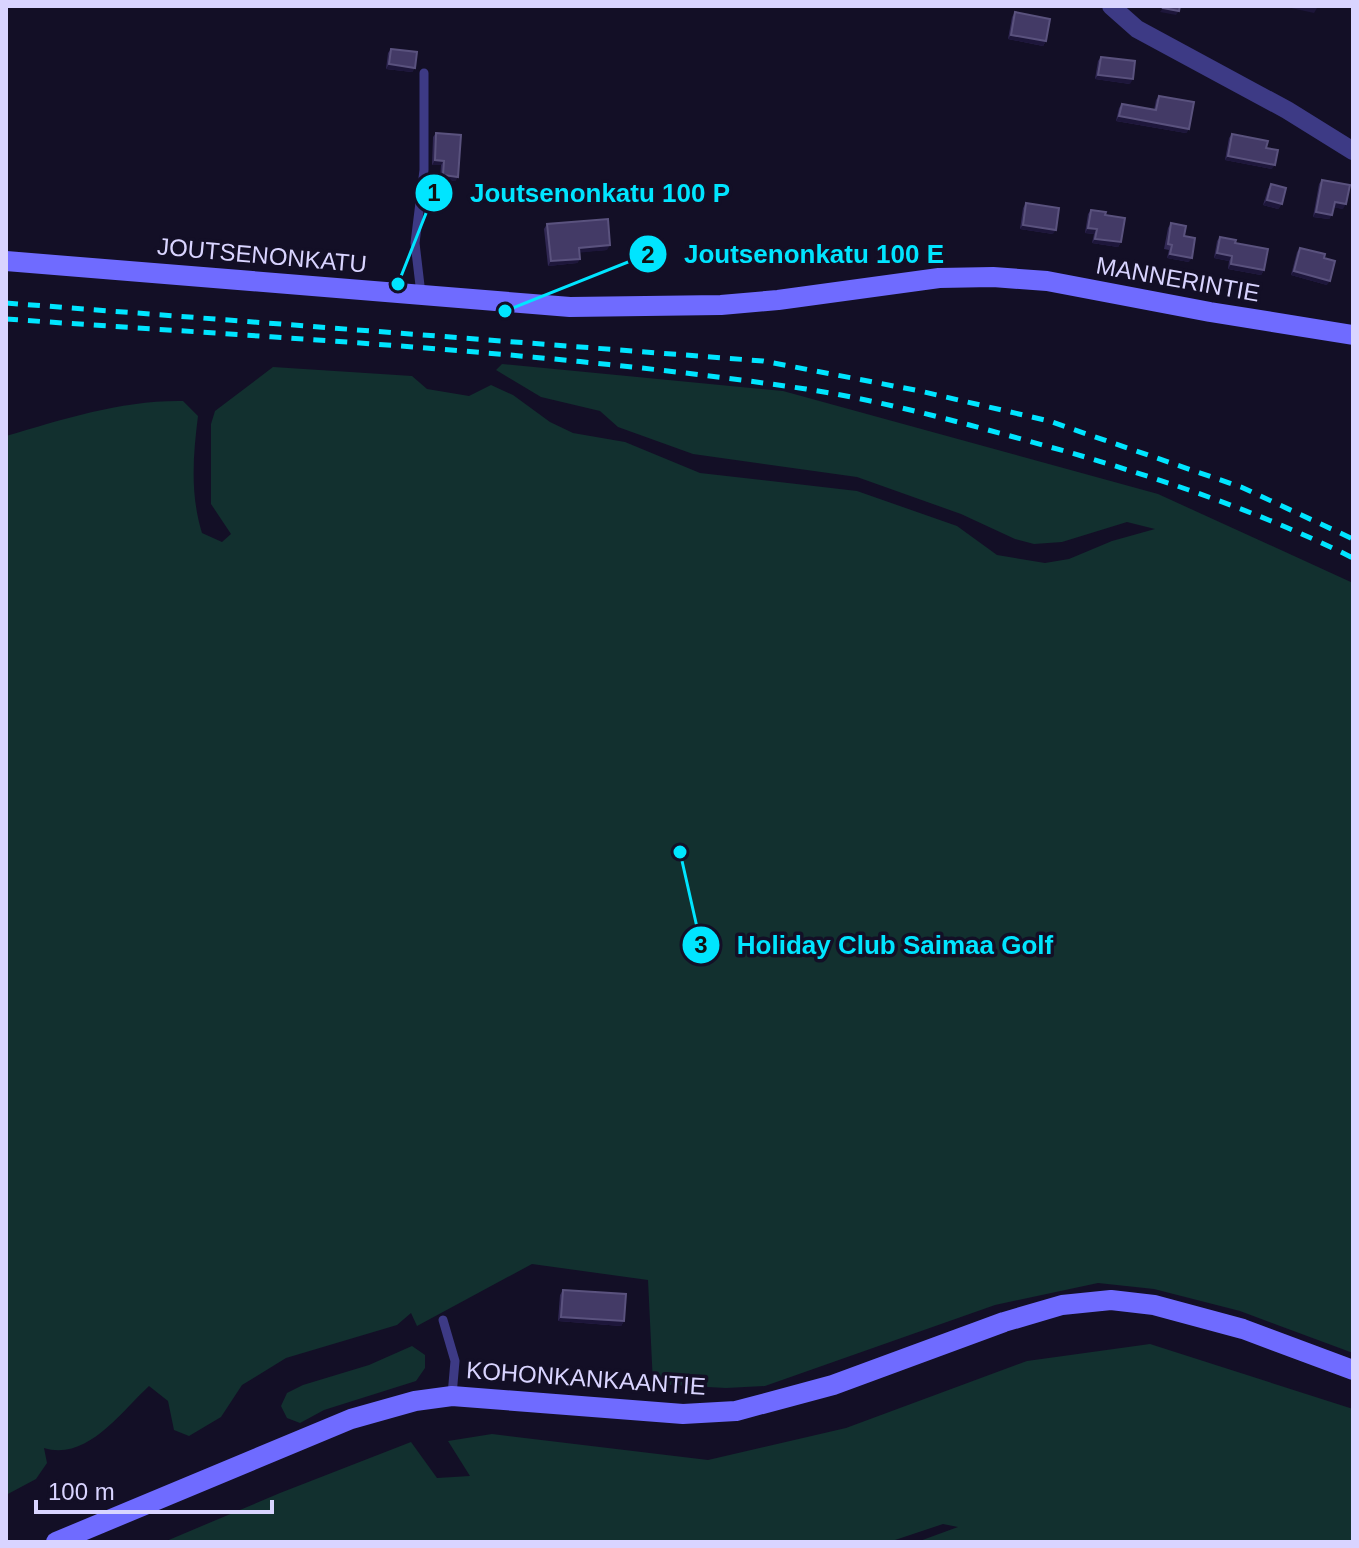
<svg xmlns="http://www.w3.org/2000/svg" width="1359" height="1548" font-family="Helvetica,sans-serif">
	<rect width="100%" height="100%" fill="#130f26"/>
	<!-- green -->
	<g fill="#12302f">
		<path d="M502,364l281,27 375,103 195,89v770l-113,-42 -86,-22 -56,-6 -103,22 -230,81 -39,2 -73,-4 -5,-104 -116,-16 -115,62 -6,-13 -14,12 -111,33 -44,27 -21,32 -32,19 -15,-6 -6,-29 -19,-15c-29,27 -62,75 -105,62l3,15 -11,16 -30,16v-1059c58,-17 116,-36 177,-35l15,15c-5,40 -8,78 4,117l20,9 9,-8 -20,-30v-80l4,-13 58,-44 139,9 15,13 42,7 22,-11 22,10 37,27 23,11 52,9 75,31 157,18 100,35 40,29 48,8 24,-4 43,-18 43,-12 -28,-7 -65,20 -28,2 -19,-5 -54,-25 -104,-37 -164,-23 -75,-27 -18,-16 -59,-14 -45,-27z"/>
		<path d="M1150,1344l203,65v133h-436l41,-15 -15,-3 -54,18h-725l116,-49 131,-51 26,36 33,-2 -22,-35 44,-7 216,26 138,-32 181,-67z"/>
		<path d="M412,1346l13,9v13l-9,13 -92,29 -24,13 -13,-5 -6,-12 6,-13 16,-8 66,-20z"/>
	</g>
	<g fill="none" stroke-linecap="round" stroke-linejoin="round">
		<!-- lane -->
		<g stroke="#3d3a85" stroke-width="9">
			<path d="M421,294l-6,-51 9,-73v-97"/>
			<path d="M443,1320l12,41 -3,34"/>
		</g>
		<!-- street -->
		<path stroke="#3d3a85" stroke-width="18" d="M1111,6l26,23 150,81 66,41"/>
		<!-- secondary -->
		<g stroke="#6f6bff" stroke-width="20">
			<path d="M6,261l564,46 151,-2 57,-5 161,-22 54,-1 54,4 163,31 143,23"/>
			<path d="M56,1542l295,-123 64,-18 37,-5 231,18 53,-3 97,-26 171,-63 58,-17 49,-5 43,5 89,24 110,41"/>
		</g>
		<!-- rail -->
		<g stroke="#00e5ff" stroke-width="5" stroke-dasharray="12 10" stroke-linecap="butt">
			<path d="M6,303l757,58 157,30 129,30 192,66 112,52"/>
			<path d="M6,319c267,19 535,31 800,70 89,14 175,39 262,63 97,28 195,61 285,106"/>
		</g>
	</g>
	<!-- wall -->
	<g fill="#312854">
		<path d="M1015,12l31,29 -3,5 -35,-7 4,-22z"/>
		<path d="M391,49l24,19 -3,4 -26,-3 2,-16z"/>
		<path d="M1101,57l29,27 -35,-5 3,-18z"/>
		<path d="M1159,96l30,33 -3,4 -70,-12 3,-13 3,-4 32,6 2,-10z"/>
		<path d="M436,133l22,44 -3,4 -15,-1 1,-15h-9l1,-28z"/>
		<path d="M1232,134l34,14 6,21 -47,-9 4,-22z"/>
		<path d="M1322,180l21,29 -9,-2 -2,8 -3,4 -16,-2 6,-33z"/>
		<path d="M1271,184l11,20 -4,5 -15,-4 5,-16z"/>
		<path d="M1026,203l27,31 -33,-5 3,-21z"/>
		<path d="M1091,210l14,5 16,27 -3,5 -26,-4 2,-9 -9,-1 3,-19z"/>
		<path d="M1171,223l13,13 5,26 -22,-4 2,-8 -5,-1 4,-21z"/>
		<path d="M547,224l60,26 -28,2 1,7 -3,4 -29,3 -4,-37z"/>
		<path d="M1220,237l15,6 29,27 -3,5 -33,-6 1,-8 -15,-3 3,-17z"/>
		<path d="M1300,248l24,10 3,27 -36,-10 6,-23z"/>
		<path d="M563,1290l61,31 -3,5 -63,-5 2,-26z"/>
	</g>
	<!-- shaded-wall -->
	<g fill="#1d163a">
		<path d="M1282,6h22l13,2 -3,5z"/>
		<path d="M1163,8l16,3 -3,4 -16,-3z"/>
		<path d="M1011,35l35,6 -3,5 -35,-7z"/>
		<path d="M389,64l26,4 -3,4 -26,-3z"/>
		<path d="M1098,75l35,4 -3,5 -35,-5z"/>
		<path d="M1119,116l70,13 -3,4 -70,-12z"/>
		<path d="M1228,156l47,9 -3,4 -47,-9z"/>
		<path d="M435,160l9,1 -3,4h-9z"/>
		<path d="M443,175l15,2 -3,4 -15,-1z"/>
		<path d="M1267,200l15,4 -4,5 -15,-4z"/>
		<path d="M1335,202l11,2 -3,5 -12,-2z"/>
		<path d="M1316,212l16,3 -3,4 -16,-2z"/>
		<path d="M1023,225l33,5 -3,4 -33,-5z"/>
		<path d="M1088,228l9,1 -3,5 -9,-1z"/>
		<path d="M1095,239l26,3 -3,5 -26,-4z"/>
		<path d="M610,245l-3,5 -31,3 3,-5z"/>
		<path d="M1217,253l15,3 -3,5 -15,-3z"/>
		<path d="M1170,254l22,4 -3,4 -22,-4z"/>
		<path d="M580,259l-3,4 -29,3 3,-5z"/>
		<path d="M1231,264l33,6 -3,5 -33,-6z"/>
		<path d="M1294,271l36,10 -3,4 -36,-10z"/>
		<path d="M561,1317l63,4 -3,5 -63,-5z"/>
	</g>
	<!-- building -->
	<g fill="#433a66" stroke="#5a527e" stroke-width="2">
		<path d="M1164,6h16l-1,5 -16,-3z"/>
		<path d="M1015,12l35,7 -4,22 -35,-6z"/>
		<path d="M391,49l26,3 -2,16 -26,-4z"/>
		<path d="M1101,57l34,4 -2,18 -35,-4z"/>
		<path d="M1159,96l35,6 -5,27 -70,-13 3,-12 34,6z"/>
		<path d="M436,133l25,2 -3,42 -15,-2 1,-14 -9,-1z"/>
		<path d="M1232,134l36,7 -2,7 12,2 -3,15 -47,-9z"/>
		<path d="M1322,180l28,5 -4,19 -11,-2 -3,13 -16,-3z"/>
		<path d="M1271,184l15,4 -4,16 -15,-4z"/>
		<path d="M1026,203l33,5 -3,22 -33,-5z"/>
		<path d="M1091,210l15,2 -1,3 20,3 -4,24 -26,-3 2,-10 -9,-1z"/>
		<path d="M608,219l2,26 -31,3 1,11 -29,2 -4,-37z"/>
		<path d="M1171,223l15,3 -2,10 11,2 -3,20 -22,-4 2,-9 -4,-1z"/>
		<path d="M1220,237l16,3 -1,3 33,6 -4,21 -33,-6 1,-8 -15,-3z"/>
		<path d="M1300,248l25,6 -1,4 11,3 -5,20 -36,-10z"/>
		<path d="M563,1290l63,4 -2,27 -63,-4z"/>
	</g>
	<g text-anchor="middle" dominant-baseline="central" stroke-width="7" stroke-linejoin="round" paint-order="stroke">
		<!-- street labels -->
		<g font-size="24" fill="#d9d4ff" stroke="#130f26">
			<text transform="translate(262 255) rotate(5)">JOUTSENONKATU</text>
			<text transform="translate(1178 279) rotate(10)">MANNERINTIE</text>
			<text transform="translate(586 1378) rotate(4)">KOHONKANKAANTIE</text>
		</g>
	</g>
	<!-- callouts -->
	<path fill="none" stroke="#00e5ff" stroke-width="3" d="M398 284L434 193M505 311L648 254M680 852L701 945"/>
	<g fill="#00e5ff" stroke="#130f26" stroke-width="3">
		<circle cx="398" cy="284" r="8"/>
		<circle cx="505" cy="311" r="8"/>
		<circle cx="680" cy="852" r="8"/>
		<circle cx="434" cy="193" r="20"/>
		<circle cx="648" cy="254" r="20"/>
		<circle cx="701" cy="945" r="20"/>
	</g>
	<g font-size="24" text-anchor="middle" font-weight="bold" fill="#111">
		<text x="434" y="201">1</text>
		<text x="648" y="263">2</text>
		<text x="701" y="953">3</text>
	</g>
	<g font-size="26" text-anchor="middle" font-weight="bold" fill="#00e5ff" stroke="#130f26" stroke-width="7" stroke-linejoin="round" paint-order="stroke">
		<text x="600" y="202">Joutsenonkatu 100 P</text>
		<text x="814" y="263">Joutsenonkatu 100 E</text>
		<text x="895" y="954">Holiday Club Saimaa Golf</text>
	</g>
	<!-- border -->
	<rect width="1359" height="1548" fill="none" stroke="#d9d4ff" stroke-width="16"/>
	<!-- scale -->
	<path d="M36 1500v12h236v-12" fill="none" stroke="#d9d4ff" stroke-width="4"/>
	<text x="48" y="1500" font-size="24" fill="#d9d4ff" stroke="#130f26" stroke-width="6" paint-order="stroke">100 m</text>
</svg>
